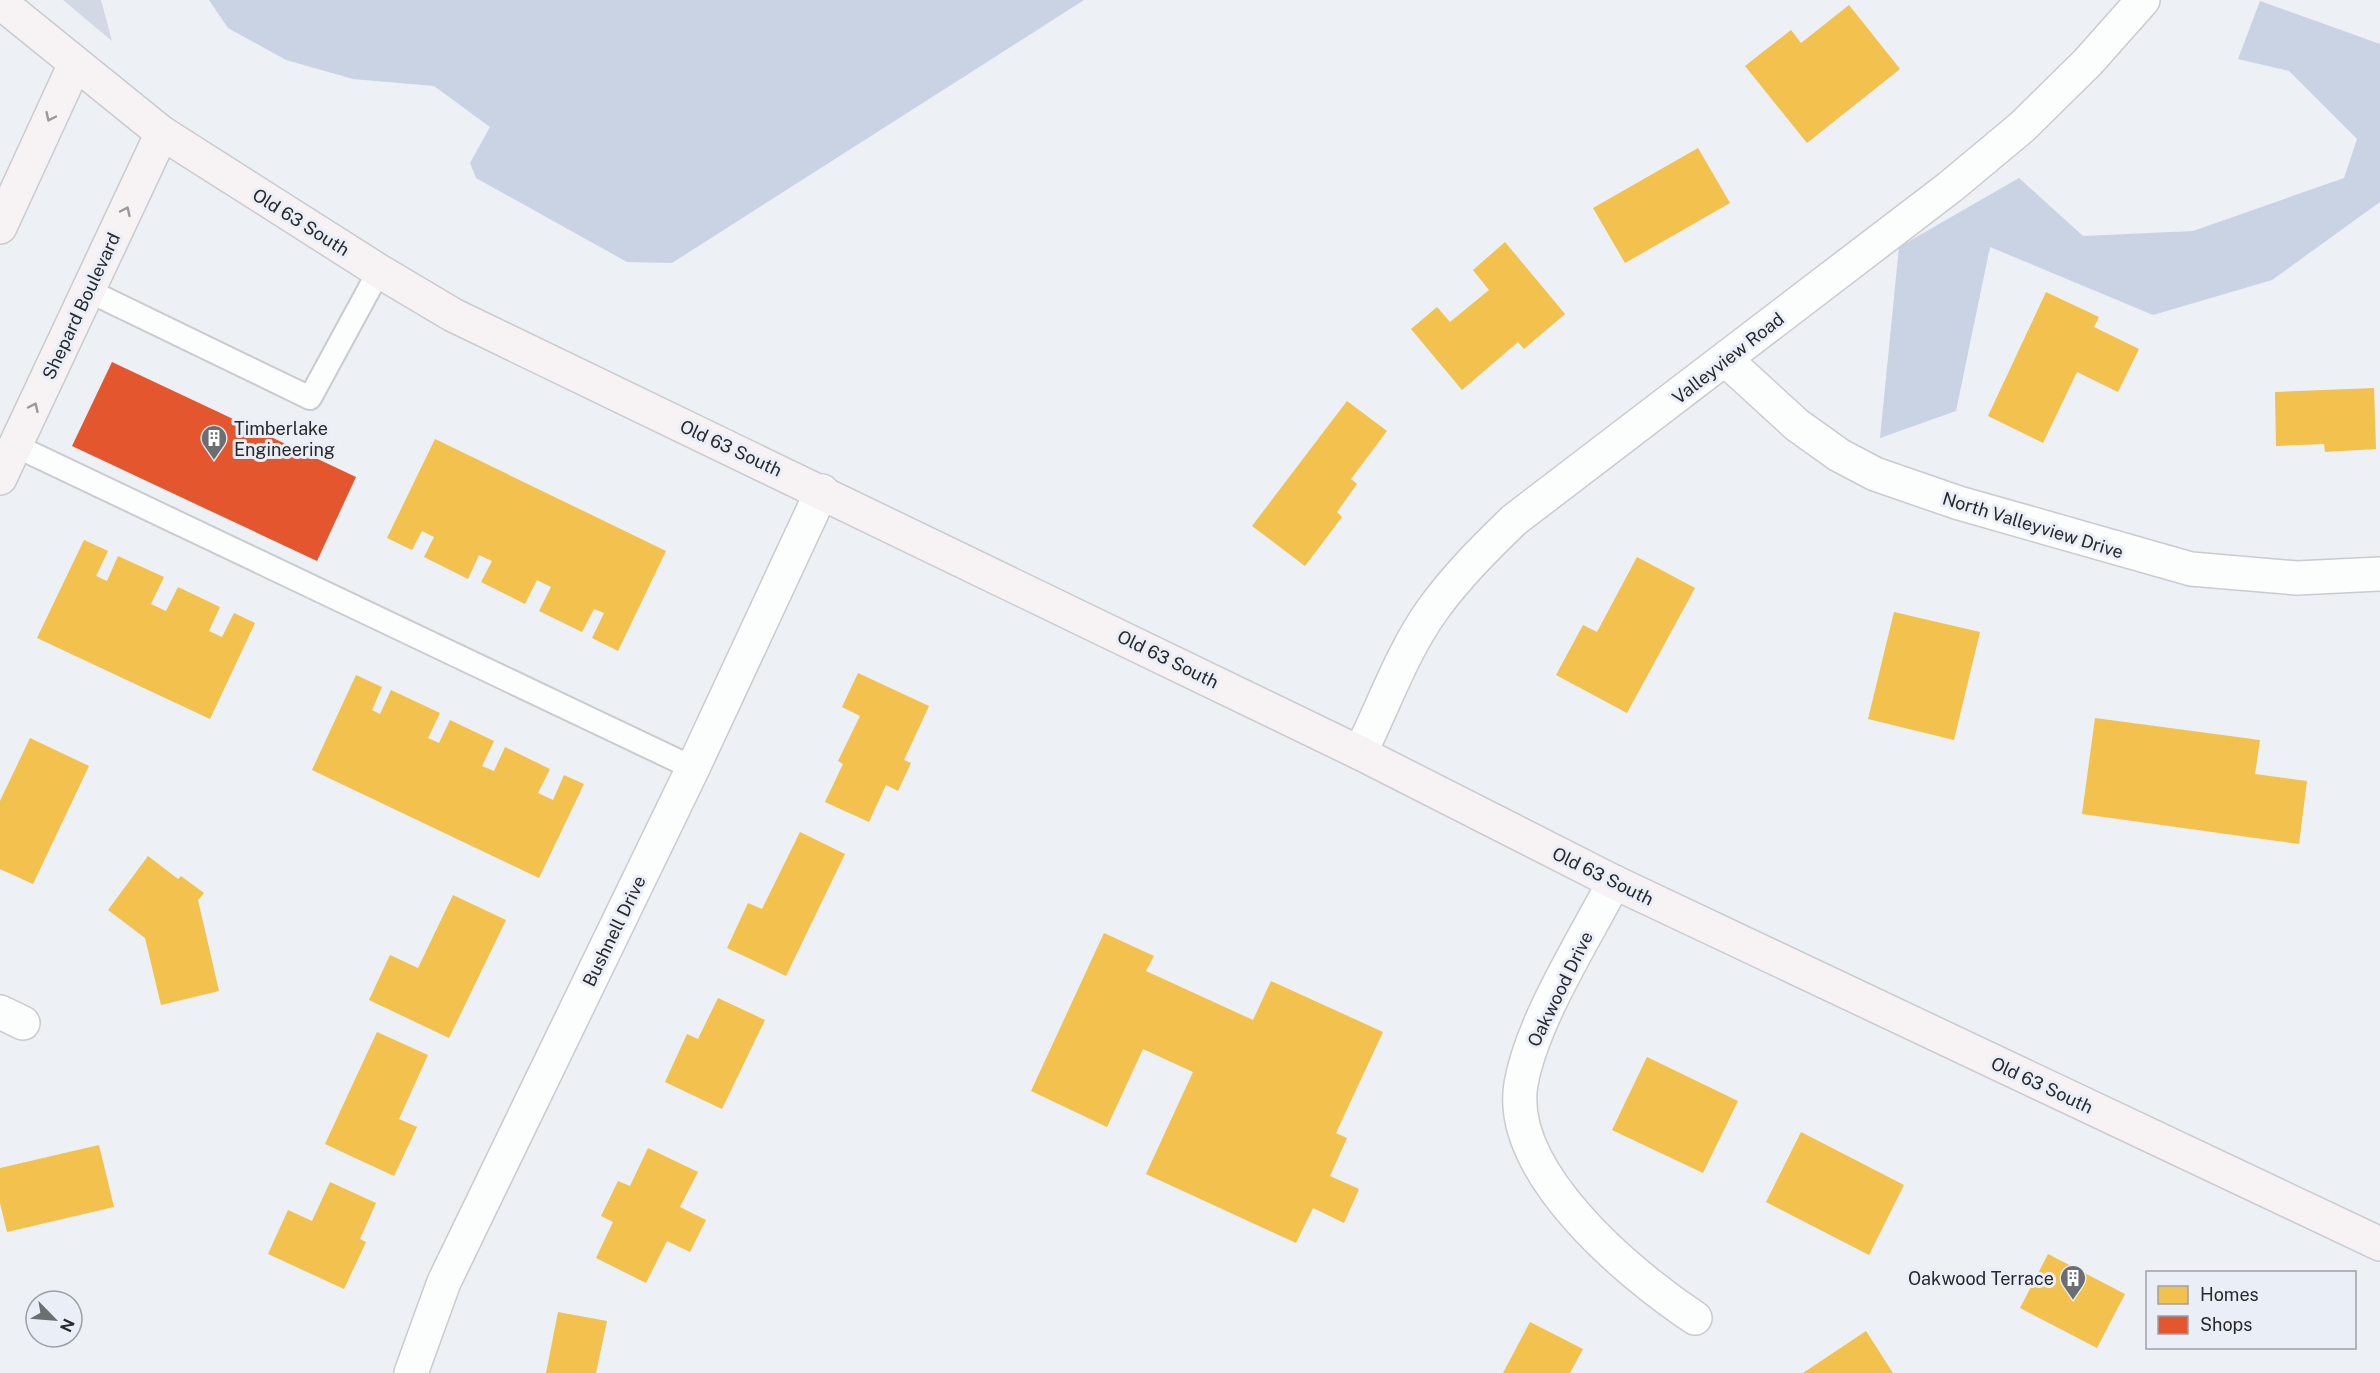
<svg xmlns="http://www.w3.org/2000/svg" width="2380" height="1373" font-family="'Public Sans',sans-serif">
	<rect width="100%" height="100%" fill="#edf0f4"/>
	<!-- green -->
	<path fill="#d2d9e5" d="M63,0h38l11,41z"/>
	<!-- forest -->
	<g fill="#c9d3e4">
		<path d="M209,0h875l-412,263 -45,-1 -151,-84 -6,-15 20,-36 -56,-41 -81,-7 -67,-19 -58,-32z"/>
		<path d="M2260,1l120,43v158l-108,78 -119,35 -163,-68 -34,164 -76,27 19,-191 120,-69 64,58 110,-5 151,-53 13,-39 -68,-68 -51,-12z"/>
	</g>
	<!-- homes -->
	<g fill="#f2c14e">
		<path d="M1849,5l51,64 -93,74 -62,-77 46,-36 10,13z"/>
		<path d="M1698,148l32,55 -105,60 -32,-55z"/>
		<path d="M1505,242l60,72 -41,35 -6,-7 -56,48 -51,-61 26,-22 13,15 39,-32 -16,-20z"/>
		<path d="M2046,292l53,25 -5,10 45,22 -21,43 -41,-20 -34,71 -55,-27z"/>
		<path d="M2374,388l2,61 -51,3 -1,-8 -48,2 -1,-54z"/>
		<path d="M1347,401l40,30 -36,48 6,5 -20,28 5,5 -37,49 -53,-40z"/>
		<path d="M435,439l231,112 -48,100 -26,-13 12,-25 -10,-4 -12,23 -43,-21 12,-24 -14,-7 -12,24 -44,-22 11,-21 -13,-6 -11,24 -44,-22 10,-20 -12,-6 -10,19 -25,-12z"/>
		<path d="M84,540l24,11 -12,25 11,5 11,-25 46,21 -13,27 15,7 12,-24 42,20 -11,24 13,6 12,-24 21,10 -45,96 -173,-81z"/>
		<path d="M1637,557l58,31 -68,125 -71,-38 27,-50 14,7z"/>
		<path d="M1894,612l86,20 -26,108 -86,-21z"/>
		<path d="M858,673l71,33 -25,54 7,3 -13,28 -12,-6 -17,37 -44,-20 18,-38 -5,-3 22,-45 -18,-9z"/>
		<path d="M356,675l26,12 -10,23 8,4 11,-24 49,23 -12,25 11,5 11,-23 44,21 -12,25 12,5 11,-24 45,22 -12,24 15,7 11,-25 20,9 -45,94 -227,-108z"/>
		<path d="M2095,718l165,22 -5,34 52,7 -8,63 -217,-30z"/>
		<path d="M30,738l59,28 -56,118 -33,-15v-68z"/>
		<path d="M800,832l45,22 -59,122 -59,-28 21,-45 14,6z"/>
		<path d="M148,856l30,23 3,-3 23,17 -6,7 21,91 -58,14 -16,-67 -37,-28z"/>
		<path d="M453,895l53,25 -57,118 -80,-38 21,-45 28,13z"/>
		<path d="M1104,933l50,23 -8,15 107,49 18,-39 112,51 -47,101 11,5 -17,38 29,13 -15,34 -31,-15 -17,35 -150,-69 47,-102 -50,-23 -36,78 -76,-36z"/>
		<path d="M718,998l47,22 -43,89 -57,-27 22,-48 11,5z"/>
		<path d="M377,1032l51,23 -29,64 18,8 -23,49 -69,-32z"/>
		<path d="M1647,1057l91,44 -35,72 -91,-43z"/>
		<path d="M1801,1132l103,53 -35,70 -103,-53z"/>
		<path d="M99,1145l15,62 -107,25 -7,-29v-35z"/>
		<path d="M648,1148l50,24 -18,35 26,13 -16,32 -23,-11 -21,42 -50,-25 17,-36 -12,-6 17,-35 12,5z"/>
		<path d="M330,1182l46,21 -16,36 6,3 -22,47 -76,-35 20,-44 24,11z"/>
		<path d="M2048,1254l77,40 -28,54 -77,-40z"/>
		<path d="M558,1312l49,9 -11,52h-50z"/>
		<path d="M1530,1322l53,27 -13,24h-67z"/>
		<path d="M1866,1331l27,42h-90z"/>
	</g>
	<!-- shops -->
	<path fill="#e4572e" d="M112,362l244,115 -39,84 -245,-115z"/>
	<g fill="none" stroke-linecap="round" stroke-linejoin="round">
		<!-- lane casing -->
		<g stroke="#cacbcf" stroke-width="26">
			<g id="lane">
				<path d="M89,291l221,107 69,-127"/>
				<path d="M16,446l677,322"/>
			</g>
		</g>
		<!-- street casing -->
		<g stroke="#cacbcf" stroke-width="36">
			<g id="street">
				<path d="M1726,360l71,65 42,30 36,19 84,29 232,66 106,9 83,-4"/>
				<path d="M1360,753c24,-48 42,-101 73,-144 24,-33 52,-61 81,-89l436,-333 72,-60 66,-65 55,-62"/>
				<path d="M1614,882c-30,58 -82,139 -93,202 -15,88 109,191 174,234"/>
				<path d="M0,1012l23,11"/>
				<path d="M411,1373l33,-91 249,-514 129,-277"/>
			</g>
		</g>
		<!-- secondary casing -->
		<g stroke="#cacbcf" stroke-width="36">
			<g id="secondary">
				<path d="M0,2l162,131 217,138 74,44 907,438 254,129 766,362"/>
				<path d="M0,227l75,-163"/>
				<path d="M0,478l162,-345"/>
			</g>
		</g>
		<!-- lane -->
		<use href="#lane" stroke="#fcfdfd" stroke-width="22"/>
		<!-- street -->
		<use href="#street" stroke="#fcfdfd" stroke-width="33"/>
		<!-- secondary -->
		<use href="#secondary" stroke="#f7f3f4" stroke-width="33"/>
	</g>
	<!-- one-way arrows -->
	<defs><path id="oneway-chevron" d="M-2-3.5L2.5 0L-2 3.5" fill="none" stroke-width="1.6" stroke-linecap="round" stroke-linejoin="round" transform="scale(1.5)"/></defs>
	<g stroke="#99989a">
		<use href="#oneway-chevron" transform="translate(50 117) rotate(115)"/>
		<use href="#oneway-chevron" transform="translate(126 211) rotate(-65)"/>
		<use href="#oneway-chevron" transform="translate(34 407) rotate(-65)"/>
	</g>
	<!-- icons -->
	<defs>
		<g id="building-pin" transform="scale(1.35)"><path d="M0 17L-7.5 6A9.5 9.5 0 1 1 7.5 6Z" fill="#6c6f72" stroke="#eaeff7"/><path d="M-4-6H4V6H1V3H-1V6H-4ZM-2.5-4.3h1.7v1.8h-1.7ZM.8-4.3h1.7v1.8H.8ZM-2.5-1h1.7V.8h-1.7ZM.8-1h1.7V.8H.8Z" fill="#fff"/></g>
	</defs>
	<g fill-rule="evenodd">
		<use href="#building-pin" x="214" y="438"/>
		<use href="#building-pin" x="2073" y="1278"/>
	</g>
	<g text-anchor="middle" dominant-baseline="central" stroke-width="6" stroke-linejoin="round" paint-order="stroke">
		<!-- street labels -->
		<g font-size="18" fill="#27292c" stroke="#eaeff7">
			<text transform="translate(301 222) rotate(32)">Old 63 South</text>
			<text transform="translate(81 306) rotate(-65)">Shepard Boulevard</text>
			<text transform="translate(1728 358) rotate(-38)">Valleyview Road</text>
			<text transform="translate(731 448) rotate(25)">Old 63 South</text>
			<text transform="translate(2033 525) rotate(17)">North Valleyview Drive</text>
			<text transform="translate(1168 659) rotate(26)">Old 63 South</text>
			<text transform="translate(1603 876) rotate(26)">Old 63 South</text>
			<text transform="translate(614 931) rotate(-64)">Bushnell Drive</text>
			<text transform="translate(1560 989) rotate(-64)">Oakwood Drive</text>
			<text transform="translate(2042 1085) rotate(25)">Old 63 South</text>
		</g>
		<!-- poi labels -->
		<g font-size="18" fill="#27292c" stroke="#eaeff7" text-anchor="start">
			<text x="234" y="428">Timberlake<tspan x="234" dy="21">Engineering</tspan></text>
			<text x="2054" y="1278" text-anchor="end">Oakwood Terrace</text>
		</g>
	</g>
	<!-- legend -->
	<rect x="2146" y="1271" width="210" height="78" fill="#eaeff7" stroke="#9ca0a6" stroke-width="1.5"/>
	<rect x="2158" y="1286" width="30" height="18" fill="#f2c14e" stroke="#9ca0a6" stroke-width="1.5"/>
	<text x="2200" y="1301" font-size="18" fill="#27292c">Homes</text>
	<rect x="2158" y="1316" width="30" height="18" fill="#e4572e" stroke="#9ca0a6" stroke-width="1.5"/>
	<text x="2200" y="1331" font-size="18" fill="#27292c">Shops</text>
	<!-- north arrow -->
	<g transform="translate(54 1319) rotate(115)"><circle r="28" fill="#eaeff7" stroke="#9ca0a6" stroke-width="1.5"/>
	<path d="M0-4.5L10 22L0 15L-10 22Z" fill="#6c6f72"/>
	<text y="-9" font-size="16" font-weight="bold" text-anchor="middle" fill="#27292c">N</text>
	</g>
</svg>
